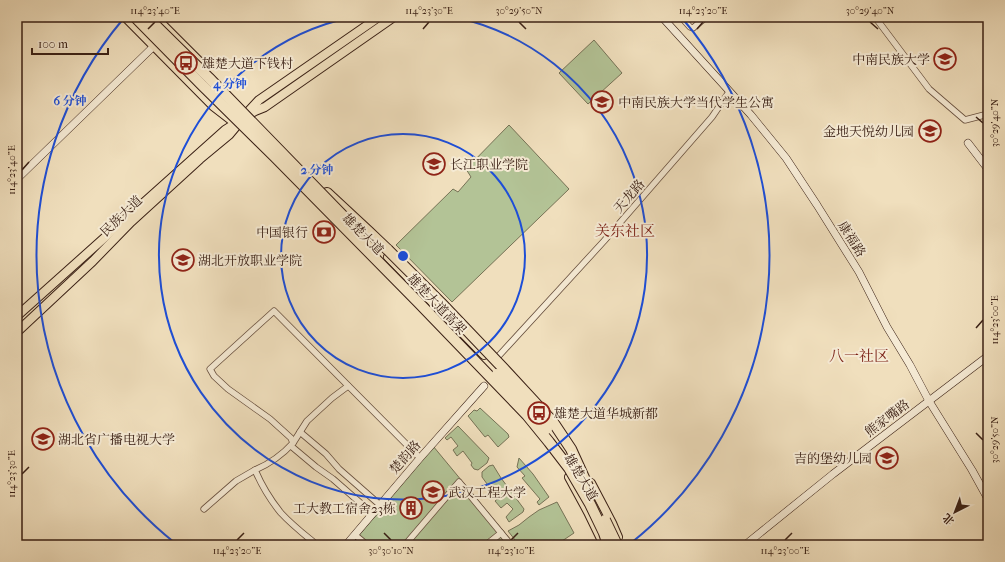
<svg xmlns="http://www.w3.org/2000/svg" width="1005" height="562" font-family="'IM FELL French Canon','Noto Serif SC',serif">
	<rect width="100%" height="100%" fill="#f0dfbd"/>
	<filter id="stains"><feTurbulence type="fractalNoise" baseFrequency=".005" numOctaves="4"/><feColorMatrix values="0 0 0 0 .2 0 0 0 0 .09 0 0 0 0 .02 0 0 0 .5 -.17"/></filter>
	<radialGradient id="worn" r=".72"><stop offset=".6" stop-color="#630" stop-opacity="0"/><stop offset="1" stop-color="#630" stop-opacity=".3"/></radialGradient>
	<!-- green -->
	<g fill="#b3c396" stroke="#767256">
		<path d="M594,40l28,33 -34,31 -29,-31z"/>
		<path d="M509,125l60,64 -117,113 -56,-57 57,-56 5,3 13,-15 -5,-8z"/>
		<path d="M480,408l28,26 1,3 -11,10 -10,-12 -3,2 -17,-21 6,-6 3,1z"/>
		<path d="M458,426l31,32 -2,5 -9,7 -4,-1 -3,-4 1,-2 -9,-12 -6,5 -4,-6 5,-4 -7,-9 -4,3 -2,-2z"/>
		<path d="M433,446l82,99h-164z"/>
		<path d="M519,458l14,16 16,23 -10,8 -2,-3 3,-3 -18,-21 3,-2 -8,-9z"/>
		<path d="M493,465l8,13 23,31 -1,3 -14,10 -3,-5 7,-8 -6,-6 -6,5 -6,-7 6,-5 -8,-10 -3,2 -8,-11v-5l7,-6z"/>
		<path d="M557,502l17,31 -18,12h-37l-11,-14 11,-6 10,-8 10,-7z"/>
	</g>
	<g fill="none" stroke-linecap="round" stroke-linejoin="round">
		<!-- street casing -->
		<g stroke="#68503f" stroke-width="7">
			<g id="street">
				<path d="M681,17l9,10 3,1 13,-11"/>
				<path d="M875,17l54,72 36,31 23,-6"/>
				<path d="M988,70v1"/>
				<path d="M494,361l110,-120 108,-124 17,-25"/>
				<path d="M300,432l26,22 13,15 41,36"/>
				<path d="M293,443l14,-22 25,-23 16,-12"/>
				<path d="M291,446l25,21 17,12 40,35"/>
				<path d="M204,509l32,-28 19,-11"/>
				<path d="M355,535l12,10"/>
				<path d="M317,545c-12,-10 -25,-20 -36,-32 -9,-11 -20,-29 -26,-43 14,-6 28,-16 38,-27l-2,-5 -21,-19 -42,-30 -14,-13 -4,-7 64,-58 146,147"/>
				<path d="M405,545l54,-63 52,63"/>
				<path d="M486,545l15,-12"/>
			</g>
		</g>
		<!-- secondary casing -->
		<g stroke="#3a2015" stroke-width="8">
			<g id="secondary">
				<path d="M662,17l89,98 35,43 31,47 42,67 28,55 23,38 19,36 43,69 16,29"/>
				<path d="M968,143l20,26"/>
				<path d="M17,179l137,-133"/>
				<path d="M346,545l74,-87 64,-72"/>
				<path d="M745,545l88,-71 155,-118"/>
			</g>
		</g>
		<!-- primary casing -->
		<g stroke="#3a2015" stroke-width="10">
			<g id="primary">
				<path d="M125,17l88,89 22,17"/>
				<path d="M155,17l49,49"/>
				<path d="M246,114l13,-14 120,-83"/>
				<path d="M388,257l96,98"/>
				<path d="M17,316l208,-186 30,-19 10,-4 129,-90"/>
				<path d="M17,332l76,-71 38,-39 69,-63 29,-24 10,-12"/>
				<path d="M569,477l19,35 16,33"/>
				<path d="M591,483l21,40 6,14"/>
			</g>
		</g>
		<!-- highway casing -->
		<g stroke="#3a2015" stroke-width="12">
			<path id="highway" d="M327,193l42,39 19,18"/>
		</g>
		<!-- street -->
		<use href="#street" stroke="#f5ead4" stroke-width="5.5"/>
		<!-- secondary -->
		<use href="#secondary" stroke="#f5ead4" stroke-width="7"/>
		<!-- primary -->
		<use href="#primary" stroke="#f0dfbd" stroke-width="8"/>
		<!-- highway -->
		<use href="#highway" stroke="#f0dfbd" stroke-width="10"/>
		<!-- highway-bridge casing -->
		<g stroke="#3a2015" stroke-width="12" stroke-linecap="butt">
			<g id="highway-bridge">
				<path d="M135,17l67,68 73,72 143,145 109,113 22,27 20,26 21,36 14,29 4,12"/>
				<path d="M147,17l62,61 139,143"/>
				<path d="M388,250l53,53 63,66 49,53 18,27 20,44"/>
				<path d="M497,374l36,36 14,19"/>
				<path d="M605,520l12,25"/>
			</g>
		</g>
		<!-- highway-bridge -->
		<use href="#highway-bridge" stroke="#f0dfbd" stroke-width="10"/>
	</g>
	<!-- ticks -->
	<path fill="none" stroke="#3a2015" stroke-width="1.5" d="M519,22l7,7M870,22l8,7M148,29l7,-7M423,29l6,-7M697,29l6,-7M976,117l7,6M22,170l7,-8M976,328l7,-8M976,433l7,7M22,474l7,-7M384,533l7,7M237,540l7,-7M511,540l7,-7M785,540l7,-7"/>
	<!-- distance rings -->
	<g fill="none" stroke="#1d4ed8" stroke-width="2">
		<circle cx="403" cy="256" r="122"/>
		<path d="M454 17A244 244 0 1 1 352 17"/>
		<path d="M175 543A367 367 0 0 1 124 18M682 18A367 367 0 0 1 631 543"/>
	</g>
	<!-- icons -->
	<defs>
		<g id="university-ring" transform="scale(1.15)"><circle r="9.5" fill="#f5ead4" stroke="#8f2418" stroke-width="1.5"/><path d="M0-5L7-2L0 1L-7-2ZM-4 1L0 2.5L4 1V4Q0 6-4 4Z" fill="#8f2418"/></g>
		<g id="bus-ring" transform="scale(1.15)"><circle r="9.5" fill="#f5ead4" stroke="#8f2418" stroke-width="1.5"/><path d="M-5-6H5V4H4V6H2V4H-2V6H-4V4H-5ZM-3.5-4V0h7V-4ZM-3.5 1.2v1.5H-2V1.2ZM2 1.2v1.5H3.5V1.2Z" fill="#8f2418"/></g>
		<g id="school-ring" transform="scale(1.15)"><circle r="9.5" fill="#f5ead4" stroke="#8f2418" stroke-width="1.5"/><path d="M0-5L7-2L0 1L-7-2ZM-4 1L0 2.5L4 1V4Q0 6-4 4Z" fill="#8f2418"/></g>
		<g id="bank-ring" transform="scale(1.15)"><circle r="9.5" fill="#f5ead4" stroke="#8f2418" stroke-width="1.5"/><path d="M-6-4H6V4H-6ZM0-2.3a2.3 2.3 0 1 0 0 4.6a2.3 2.3 0 1 0 0-4.6Z" fill="#8f2418"/></g>
		<g id="building-ring" transform="scale(1.15)"><circle r="9.5" fill="#f5ead4" stroke="#8f2418" stroke-width="1.5"/><path d="M-4-6H4V6H1V3H-1V6H-4ZM-2.5-4.3h1.7v1.8h-1.7ZM.8-4.3h1.7v1.8H.8ZM-2.5-1h1.7V.8h-1.7ZM.8-1h1.7V.8H.8Z" fill="#8f2418"/></g>
	</defs>
	<g fill-rule="evenodd">
		<use href="#university-ring" x="945" y="59"/>
		<use href="#bus-ring" x="186" y="63"/>
		<use href="#university-ring" x="602" y="102"/>
		<use href="#school-ring" x="930" y="131"/>
		<use href="#university-ring" x="434" y="164"/>
		<use href="#bank-ring" x="324" y="232"/>
		<use href="#university-ring" x="183" y="260"/>
		<use href="#bus-ring" x="539" y="413"/>
		<use href="#university-ring" x="43" y="439"/>
		<use href="#school-ring" x="887" y="458"/>
		<use href="#university-ring" x="433" y="492"/>
		<use href="#building-ring" x="411" y="508"/>
	</g>
	<g text-anchor="middle" dominant-baseline="central" stroke-width="4" stroke-linejoin="round" paint-order="stroke">
		<!-- poi labels -->
		<g font-size="13" fill="#3a2015" stroke="#f5ead4" text-anchor="start">
			<text x="930" y="59" text-anchor="end">中南民族大学</text>
			<text x="202" y="63">雄楚大道下钱村</text>
			<text x="618" y="102">中南民族大学当代学生公寓</text>
			<text x="914" y="131" text-anchor="end">金地天悦幼儿园</text>
			<text x="450" y="164">长江职业学院</text>
			<text x="308" y="232" text-anchor="end">中国银行</text>
			<text x="198" y="260">湖北开放职业学院</text>
			<text x="554" y="413">雄楚大道华城新都</text>
			<text x="58" y="439">湖北省广播电视大学</text>
			<text x="872" y="458" text-anchor="end">吉的堡幼儿园</text>
			<text x="448" y="492">武汉工程大学</text>
			<text x="396" y="508" text-anchor="end">工大教工宿舍23栋</text>
		</g>
		<!-- street labels -->
		<g font-size="13" fill="#3a2015" stroke="#f5ead4">
			<text transform="translate(629 196) rotate(-49)">天龙路</text>
			<text transform="translate(121 216) rotate(-44)">民族大道</text>
			<text transform="translate(363 234) rotate(45)">雄楚大道</text>
			<text transform="translate(852 239) rotate(58)">康福路</text>
			<text transform="translate(437 304) rotate(46)">雄楚大道高架</text>
			<text transform="translate(887 418) rotate(-37)">熊家嘴路</text>
			<text transform="translate(405 457) rotate(-49)">楚韵路</text>
			<text transform="translate(581 477) rotate(59)">雄楚大道</text>
		</g>
		<!-- quarter labels -->
		<g font-size="15" fill="#7a1f14" stroke="#f5ead4">
			<text x="625" y="231">关东社区</text>
			<text x="859" y="356">八一社区</text>
		</g>
	</g>
	<circle cx="403" cy="256" r="6" fill="#1d4ed8" stroke="#f5ead4" stroke-width="2"/>
	<g font-size="12" text-anchor="middle" font-weight="bold" fill="#1d4ed8" stroke="#f5ead4" stroke-width="4" stroke-linejoin="round" paint-order="stroke">
		<text x="230" y="88">4 分钟</text>
		<text x="70" y="105">6 分钟</text>
		<text x="317" y="174">2 分钟</text>
	</g>
	<!-- margin -->
	<rect width="1005" height="562" fill="none" stroke="#f0dfbd" stroke-width="44"/>
	<!-- north arrow -->
	<g transform="translate(955 512) rotate(222)" stroke="#f5ead4" stroke-width="3" paint-order="stroke">
	<path d="M0-3L7 15L0 10L-7 15Z" fill="#3a2015"/>
	<text y="-6" font-size="11" font-weight="bold" text-anchor="middle" fill="#3a2015">北</text>
	</g>
	<!-- scale -->
	<path d="M32 48v6h76v-6" fill="none" stroke="#3a2015" stroke-width="2"/>
	<text x="38" y="48" font-size="12" fill="#3a2015" stroke="#f5ead4" stroke-width="3" paint-order="stroke">100 m</text>
	<rect x="22" y="22" width="961" height="518" fill="none" stroke="#3a2015" stroke-width="1.5"/>
	<g font-size="10" text-anchor="middle" fill="#3a2015">
		<text x="155" y="14">114°23'40"E</text>
		<text x="429" y="14">114°23'30"E</text>
		<text x="519" y="14">30°29'50"N</text>
		<text x="703" y="14">114°23'20"E</text>
		<text x="870" y="14">30°29'40"N</text>
		<text transform="translate(994 123) rotate(-90)" y="4">30°29'40"N</text>
		<text transform="translate(11 170) rotate(-90)" y="4">114°23'40"E</text>
		<text transform="translate(994 320) rotate(-90)" y="4">114°23'00"E</text>
		<text transform="translate(994 440) rotate(-90)" y="4">30°29'50"N</text>
		<text transform="translate(11 474) rotate(-90)" y="4">114°23'30"E</text>
		<text x="237" y="554">114°23'20"E</text>
		<text x="391" y="554">30°30'10"N</text>
		<text x="511" y="554">114°23'10"E</text>
		<text x="785" y="554">114°23'00"E</text>
	</g>
	<rect width="100%" height="100%" filter="url(#stains)"/>
	<rect width="100%" height="100%" fill="url(#worn)"/>
</svg>
